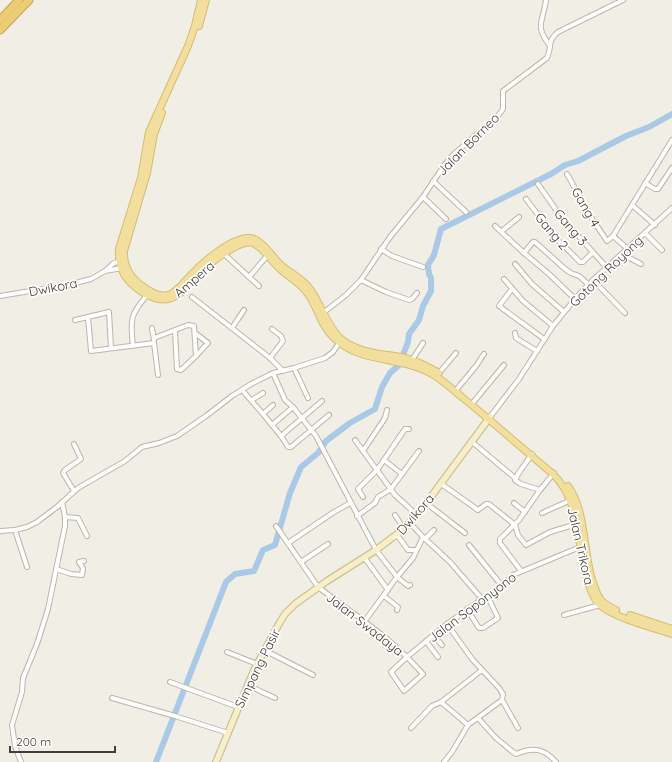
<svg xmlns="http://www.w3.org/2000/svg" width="672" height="762" font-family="Quicksand,sans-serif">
	<rect width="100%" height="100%" fill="#f1eee6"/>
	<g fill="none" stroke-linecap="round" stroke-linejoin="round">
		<!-- river -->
		<path stroke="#a9c9e7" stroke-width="6" d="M156,762l70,-180 9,-8 19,-3 9,-21 12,-5 15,-52 11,-26 17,-14 8,-12 24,-18 25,-14 7,-22 8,-14 9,-8 9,-23 1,-8 10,-14 4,-14 8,-15v-13l-2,-4 -1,-9 6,-10 7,-26 110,-55 14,-9 13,-4 48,-25 23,-9 23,-13"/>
		<!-- street casing -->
		<g stroke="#bbb6aa" stroke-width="6">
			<g id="street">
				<path d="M546,0c-3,23 -12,25 4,46"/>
				<path d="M567,174l24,43 16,24 6,-5 59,-96"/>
				<path d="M433,181l33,31"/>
				<path d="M645,183l10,6h3l14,-21"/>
				<path d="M538,184l21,30 48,54"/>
				<path d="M423,197l23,22"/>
				<path d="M526,199l30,39 24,24h3l9,-9"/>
				<path d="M632,205l23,20"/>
				<path d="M495,226l29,27 25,21 26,25"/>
				<path d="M502,231l17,-14"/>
				<path d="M645,233l17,17"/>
				<path d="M613,236l15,13"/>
				<path d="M381,249l11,7 31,11"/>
				<path d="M524,253l9,-11h2l30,27 6,4 8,3 10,9"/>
				<path d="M224,254l35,32"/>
				<path d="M622,254l19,10"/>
				<path d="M515,264l17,20 32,28"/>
				<path d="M105,271l17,-3"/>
				<path d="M249,277l18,-21"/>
				<path d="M504,279l19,22 30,25"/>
				<path d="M361,280l25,12 23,8 3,-1 5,-6"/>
				<path d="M593,280l32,33"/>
				<path d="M512,289l-13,17 45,33"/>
				<path d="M0,296l67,-11 24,-6 14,-8 9,-8 6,-2"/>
				<path d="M192,297l78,61 13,13"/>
				<path d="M323,313l23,-18 15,-15 29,-43 33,-40 22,-33 9,-10 43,-37 6,-8v-18l44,-33c6,-12 -1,-16 11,-26l65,-32"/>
				<path d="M88,317l3,34 63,-8 4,32"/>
				<path d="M75,320l34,-8 2,36"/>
				<path d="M152,328l2,12"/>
				<path d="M232,328l12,-18"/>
				<path d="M195,333l13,10 -12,13"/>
				<path d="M515,333l1,5 21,13"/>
				<path d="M154,338l34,-13 6,1 2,30 -15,14 -4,-1 -2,-38"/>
				<path d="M133,346c-3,-26 -3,-31 14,-51"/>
				<path d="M270,358l13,-17 -2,-5 -9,-7"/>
				<path d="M412,360l11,-17"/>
				<path d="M294,368l14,30"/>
				<path d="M273,373l12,27 8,7 23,29 60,114 21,27 11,9 2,-1"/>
				<path d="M439,373l17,-20"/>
				<path d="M457,389l19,-23 8,-12"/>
				<path d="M242,390l21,24"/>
				<path d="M252,400l11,-7"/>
				<path d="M322,401l-41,35 7,11h3l38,-32"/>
				<path d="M471,405l33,-40"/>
				<path d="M490,417l29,-38 34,-53 22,-27 18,-19 79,-72"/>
				<path d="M272,425l-9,-11 10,-9"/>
				<path d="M281,436l-9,-11 21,-18"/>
				<path d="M355,440l40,55 22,20"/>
				<path d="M471,441l44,37"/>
				<path d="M74,444l7,15 -16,11 -2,3 11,18"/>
				<path d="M363,451l22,-33 2,-8"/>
				<path d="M532,454l-14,20 -3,6 6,4 19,6"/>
				<path d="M384,460l18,14"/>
				<path d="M440,483l38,27 8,-6h3l26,21 3,10 8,10 24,-13 27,-8"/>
				<path d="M363,497l-5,-8 19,-19 28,-41h4"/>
				<path d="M426,503l39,30"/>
				<path d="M514,503l11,9"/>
				<path d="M542,513l29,-13"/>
				<path d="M395,515l9,14"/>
				<path d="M357,516l18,-13 3,-6 13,-8 28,-38"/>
				<path d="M65,517l13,1 9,18"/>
				<path d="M410,523l13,14 27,25 32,37"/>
				<path d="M276,526l42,61 67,50 22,20 40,-33 35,-25 6,-2 14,-11 11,-11 67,-28"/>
				<path d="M15,530l12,37"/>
				<path d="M0,531l15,-1 12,-3 10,-5 20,-15 21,-19 47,-27 17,-14 17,-4 18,-7 29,-20 26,-20 19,-12 22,-11 21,-5 31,-10 8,-6 6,-9"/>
				<path d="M397,535l11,15h8"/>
				<path d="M425,539l9,-9"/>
				<path d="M288,543l46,-31 16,-9"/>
				<path d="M469,545l33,41"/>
				<path d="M364,557l24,33"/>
				<path d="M301,562l27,-18"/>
				<path d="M56,569l15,5 11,1 1,-7 -4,-6 5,-1"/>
				<path d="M521,571l-21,-28v-4l19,-19 21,-30 14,-17"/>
				<path d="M384,596l14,11 -1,3"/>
				<path d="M467,609l12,19h4l15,-10 -10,-21"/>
				<path d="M564,615l36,-10"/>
				<path d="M364,622l33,-45 16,-19 10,-21"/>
				<path d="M433,635l9,10"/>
				<path d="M426,641l12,16"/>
				<path d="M264,650l49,25"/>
				<path d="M227,652l30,12"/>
				<path d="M407,657l16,17 -19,17 -13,-19z"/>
				<path d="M170,682l68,25"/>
				<path d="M247,685l28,13"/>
				<path d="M112,698l63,18 53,17"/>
				<path d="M502,700l16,28"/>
				<path d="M478,718l18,20 17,14 3,2c17,-7 28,-6 40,8"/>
				<path d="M468,725l-27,-23 41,-32"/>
				<path d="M411,728l21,-22 9,-4"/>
				<path d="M21,762l-6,-16 -3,-21 10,-33 1,-14 14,-34 11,-35 17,-83v-9l-3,-15"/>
				<path d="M444,762l8,-10 16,-27 34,-25 1,-6 -4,-6 -27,-29 -25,-35"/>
			</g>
		</g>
		<!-- secondary casing -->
		<g stroke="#cbc29a" stroke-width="8">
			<path id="secondary" d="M216,762l38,-92 26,-48 5,-8 10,-10 32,-23 49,-31 29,-22 17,-19 68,-92"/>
		</g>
		<!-- primary casing -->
		<g stroke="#d4bd70" stroke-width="8">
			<g id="primary">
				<path d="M201,0l-6,26 -7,20 -39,86 -8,46 -22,71c-1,15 3,27 15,37 13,11 31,20 46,7 7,-6 12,-14 19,-20 10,-9 22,-18 34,-25 6,-3 13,-7 20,-5 10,4 18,18 26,25 9,9 22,15 29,26 10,14 13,32 26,44 27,26 67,18 98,36 11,6 21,16 31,24 31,25 60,51 90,76 29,29 23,72 35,108 3,9 6,18 13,24 14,12 53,22 71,28"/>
				<path d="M199,26l7,-26"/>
				<path d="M162,113l-8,21 -7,39 -23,78c-1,13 5,24 14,32 8,6 20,15 30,12 10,-3 18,-16 25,-22 11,-12 39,-35 55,-35 4,0 8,1 11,4 9,6 15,17 23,24 10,8 21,13 28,23 11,15 16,35 30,49 19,17 46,15 69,21 10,3 20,8 30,14"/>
				<path d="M568,486c18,25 15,64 24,94 3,7 4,14 9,20 4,5 10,7 15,10"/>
				<path d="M630,615l42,14"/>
			</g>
		</g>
		<!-- highway casing -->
		<g stroke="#caa247" stroke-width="9">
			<g id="highway">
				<path d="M0,20l19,-20"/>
				<path d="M0,30l29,-30"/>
			</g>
		</g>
		<!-- street -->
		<use href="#street" stroke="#fff" stroke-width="4"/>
		<!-- secondary -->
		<use href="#secondary" stroke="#f8efc9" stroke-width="5.5"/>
		<!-- primary -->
		<use href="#primary" stroke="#f2df9e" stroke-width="6"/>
		<!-- highway -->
		<use href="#highway" stroke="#eccc75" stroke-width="7"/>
	</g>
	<g text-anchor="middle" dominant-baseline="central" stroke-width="3.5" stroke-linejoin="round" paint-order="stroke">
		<!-- street labels -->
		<g font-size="13" fill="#423e36" stroke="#fff">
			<text transform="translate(468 144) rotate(-45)">Jalan Borneo</text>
			<text transform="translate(586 207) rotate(60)">Gang 4</text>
			<text transform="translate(571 227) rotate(50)">Gang 3</text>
			<text transform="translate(552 231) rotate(50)">Gang 2</text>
			<text transform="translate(606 271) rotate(-44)">Gotong Royong</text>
			<text transform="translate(194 279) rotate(-41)">Ampera</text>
			<text transform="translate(53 287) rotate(-11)">Dwikora</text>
			<text transform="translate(415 514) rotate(-49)">Dwikora</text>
			<text transform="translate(581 546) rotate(77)">Jalan Trikora</text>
			<text transform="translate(472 607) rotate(-37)">Jalan Soponyono</text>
			<text transform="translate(365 624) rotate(38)">Jalan Swadaya</text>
			<text transform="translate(257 668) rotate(-64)">Simpang Pasir</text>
		</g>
	</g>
	<!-- scale -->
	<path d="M10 746v6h105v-6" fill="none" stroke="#423e36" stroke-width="2"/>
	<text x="16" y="746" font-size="12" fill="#423e36" stroke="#ffffff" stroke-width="3" paint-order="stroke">200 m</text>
</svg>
